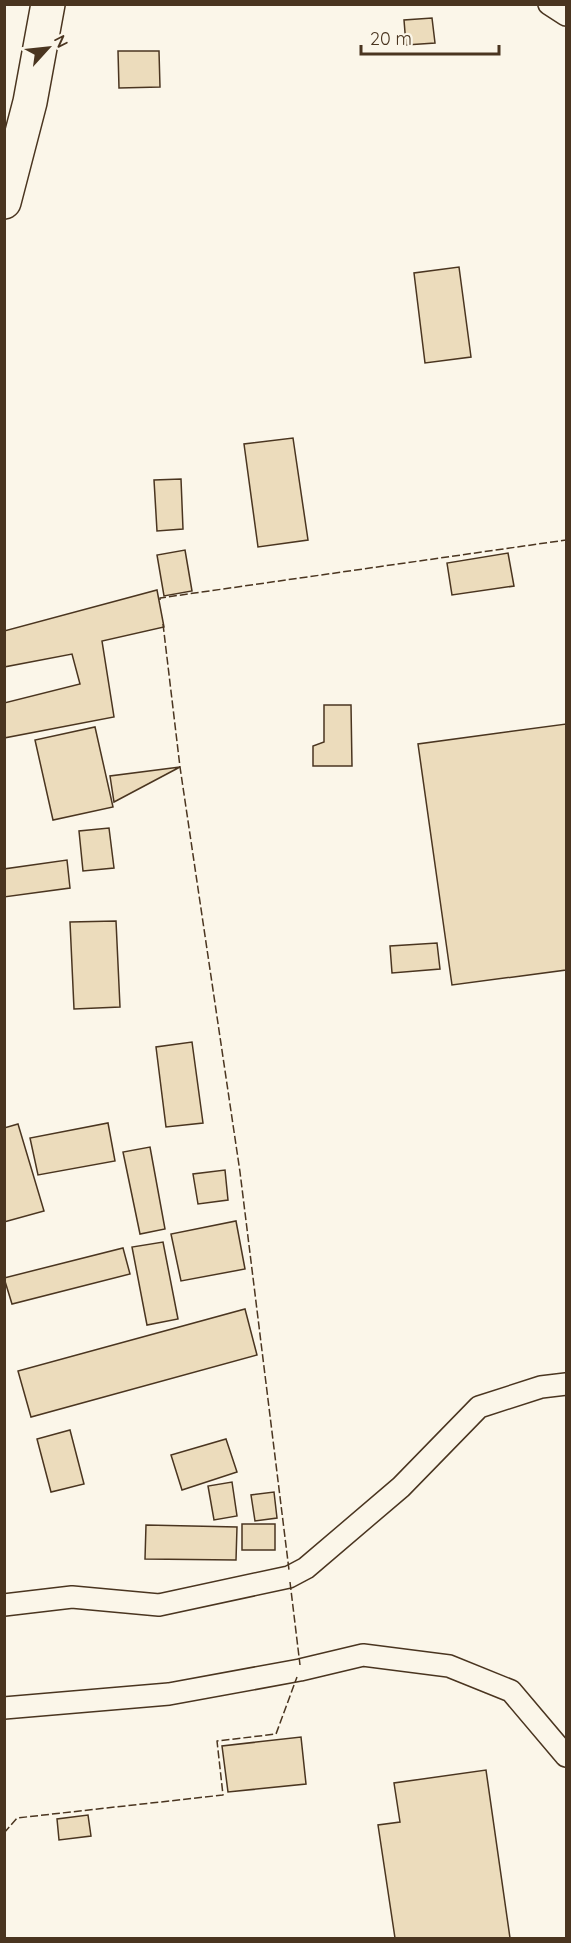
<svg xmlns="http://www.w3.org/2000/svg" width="571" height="1943" font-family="Quicksand,sans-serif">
	<rect width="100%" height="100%" fill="#fbf6e9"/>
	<!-- building -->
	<g fill="#ecdcbc" stroke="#4a3520" stroke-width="1.5">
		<path d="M432,18l3,25 -29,2 -2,-25z"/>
		<path d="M118,51h41l1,36 -41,1z"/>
		<path d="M459,267l12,90 -46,6 -11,-90z"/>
		<path d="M293,438l15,102 -50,7 -14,-103z"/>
		<path d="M181,479l2,50 -26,2 -3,-51z"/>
		<path d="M185,550l7,41 -28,5 -7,-41z"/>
		<path d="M508,553l6,33 -62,9 -5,-32z"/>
		<path d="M157,590l7,37 -62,14 12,76 -110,21v-35l76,-19 -8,-30 -68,13v-36z"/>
		<path d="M324,705h27l1,61h-39v-20l11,-4z"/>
		<path d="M566,724v246l-114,15 -34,-241z"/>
		<path d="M95,727l18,80 -60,13 -18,-80z"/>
		<path d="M180,767l-66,35 -4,-26z"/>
		<path d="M109,828l5,40 -31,3 -4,-40z"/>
		<path d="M67,860l3,28 -66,9v-28z"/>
		<path d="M116,921l4,86 -46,2 -4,-87z"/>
		<path d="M437,943l3,26 -48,4 -2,-27z"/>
		<path d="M192,1042l11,81 -37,4 -10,-80z"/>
		<path d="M108,1123l7,38 -77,14 -8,-37z"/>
		<path d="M18,1124l26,87 -40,11v-94z"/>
		<path d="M150,1147l15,82 -25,5 -17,-82z"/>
		<path d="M225,1170l3,30 -30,4 -5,-30z"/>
		<path d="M236,1221l9,48 -64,12 -10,-47z"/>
		<path d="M163,1242l15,77 -31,6 -15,-78z"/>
		<path d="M123,1248l7,26 -118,30 -8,-26z"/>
		<path d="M245,1309l12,46 -226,62 -13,-46z"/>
		<path d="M70,1430l14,54 -33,8 -14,-53z"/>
		<path d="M226,1439l11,33 -55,18 -11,-35z"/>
		<path d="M232,1482l5,34 -23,4 -6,-34z"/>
		<path d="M274,1492l3,26 -22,3 -4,-26z"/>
		<rect x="242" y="1524" width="33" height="26"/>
		<path d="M146,1525l91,2 -1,33 -91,-1z"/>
		<path d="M301,1737l5,47 -78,8 -6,-46z"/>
		<path d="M486,1770l24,168h-115l-17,-113 22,-3 -6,-39z"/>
		<path d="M88,1815l3,21 -32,4 -2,-21z"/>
	</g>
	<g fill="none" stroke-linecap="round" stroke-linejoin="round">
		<!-- service casing -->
		<g stroke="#4a3520" stroke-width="24">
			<g id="service">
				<path d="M549,4l17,11"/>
				<path d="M4,1605l68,-8 87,8 130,-28 17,-9 95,-81 78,-80 62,-20 25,-3"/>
				<path d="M4,1708l165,-14 131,-24 63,-15 86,11 62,25 55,65"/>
			</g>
		</g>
		<!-- minor casing -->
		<g stroke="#4a3520" stroke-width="36">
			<path id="minor" d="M4,202l26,-100 18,-98"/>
		</g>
		<!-- service -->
		<use href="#service" stroke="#fbf6e9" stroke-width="21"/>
		<!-- minor -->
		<use href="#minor" stroke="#fbf6e9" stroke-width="33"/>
		<!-- fence -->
		<g stroke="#4a3520" stroke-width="1.5" stroke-dasharray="8 3" stroke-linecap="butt">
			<path d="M160,600v-2l406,-58"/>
			<path d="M163,624l17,143 60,405 49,398"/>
			<path d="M290,1582l10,83"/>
			<path d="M4,1833l13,-15 206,-23 -6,-54 59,-7 21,-57"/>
		</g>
	</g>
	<!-- border -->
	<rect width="571" height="1943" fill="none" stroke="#4a3520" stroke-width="12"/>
	<!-- north arrow -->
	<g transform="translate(48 48) rotate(63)" stroke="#fbf6e9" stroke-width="4.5" paint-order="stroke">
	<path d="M0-4.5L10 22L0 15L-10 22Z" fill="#4a3520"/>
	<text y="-9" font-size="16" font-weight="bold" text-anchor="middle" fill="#4a3520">N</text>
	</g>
	<!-- scale -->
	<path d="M361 45v9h138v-9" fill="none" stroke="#4a3520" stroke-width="3"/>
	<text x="370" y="45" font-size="18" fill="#4a3520" stroke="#fbf6e9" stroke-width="4.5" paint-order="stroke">20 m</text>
</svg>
